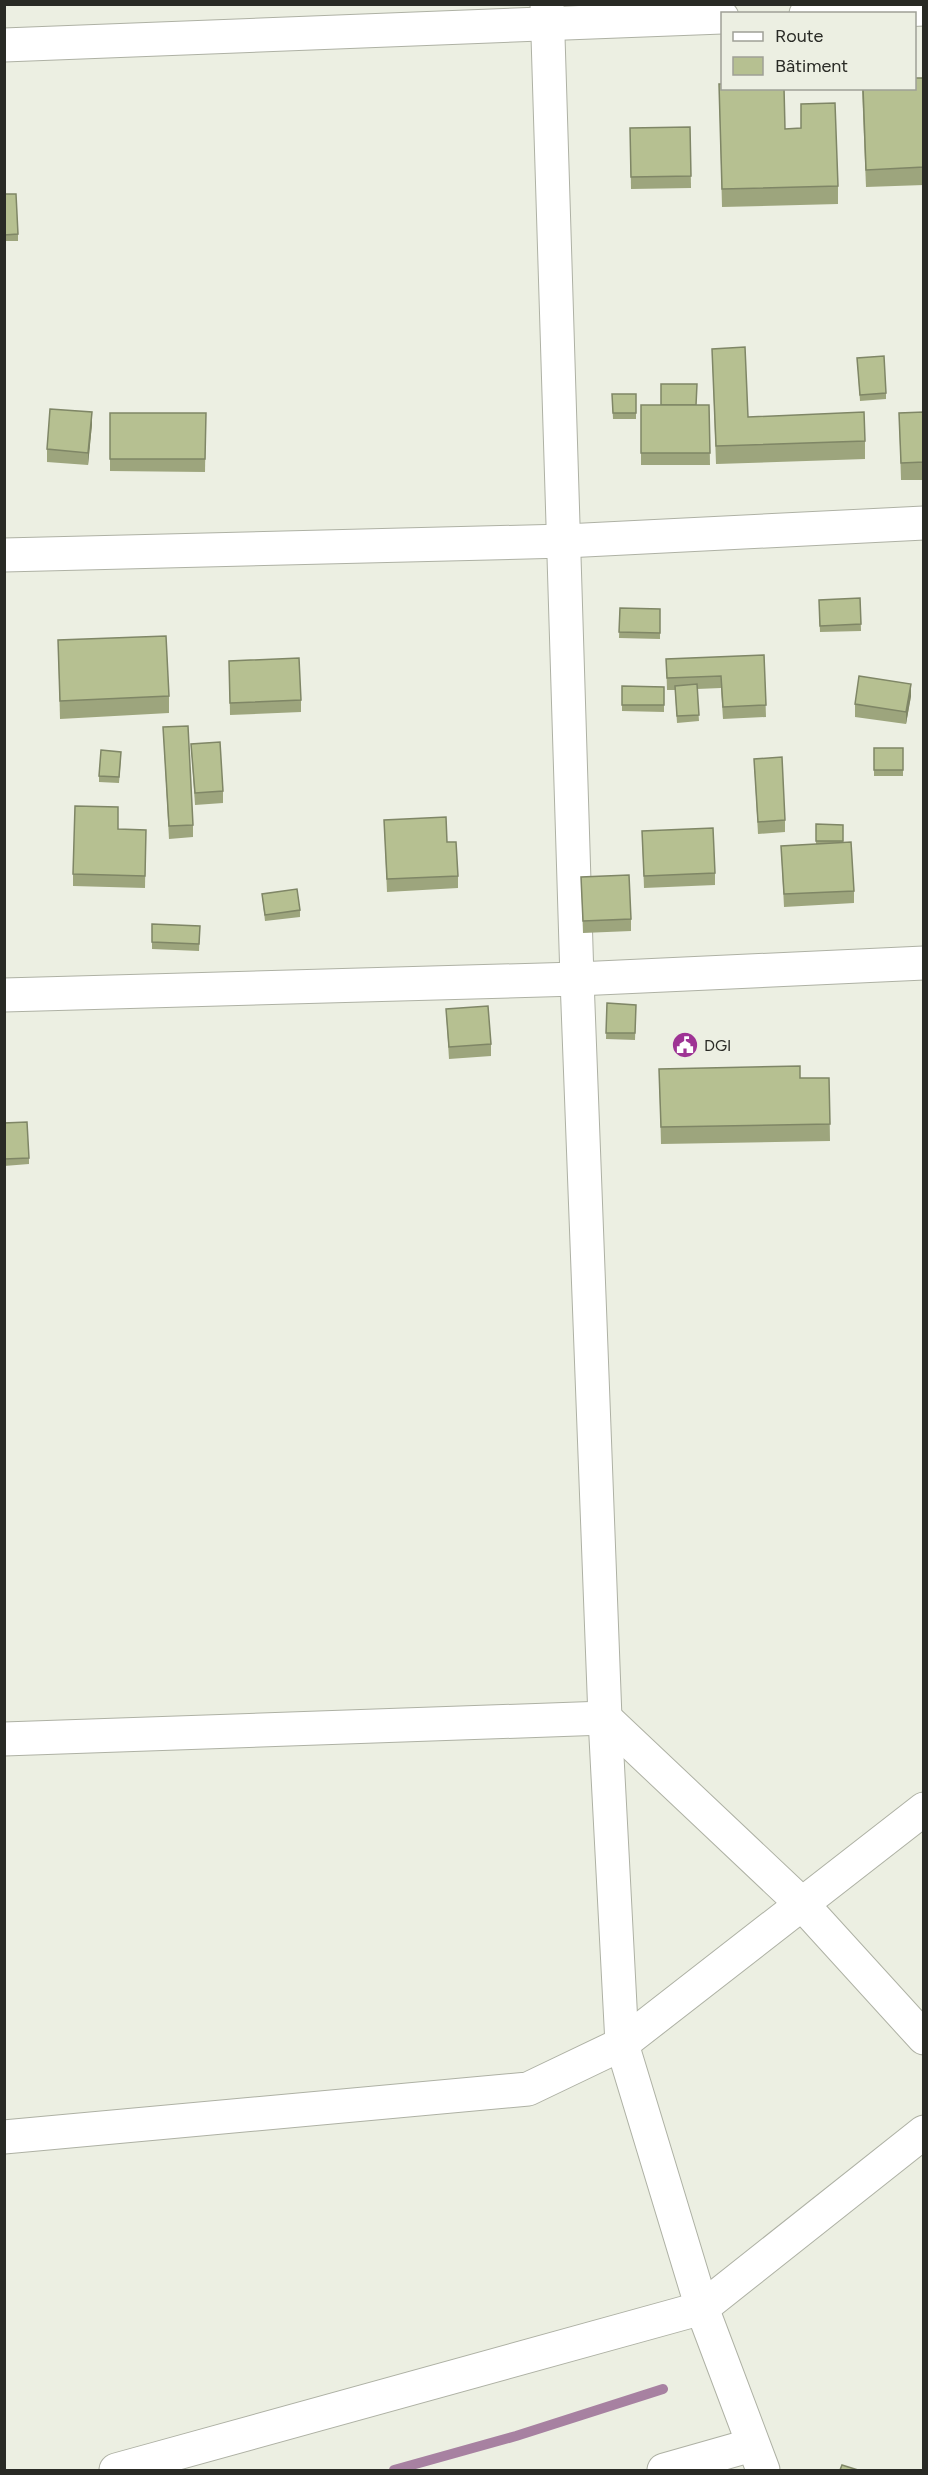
<svg xmlns="http://www.w3.org/2000/svg" width="928" height="2475" font-family="Figtree,sans-serif">
	<rect width="100%" height="100%" fill="#ecefe2"/>
	<g fill="none" stroke-linecap="round" stroke-linejoin="round">
		<!-- stream -->
		<path stroke="#a781a1" stroke-width="10" d="M394,2470l122,-34 147,-47"/>
		<!-- street casing -->
		<g stroke="#aeb1a4" stroke-width="35">
			<g id="street">
				<path d="M806,14l118,-5"/>
				<path d="M4,45l718,-28"/>
				<path d="M4,555l561,-14 359,-18"/>
				<path d="M4,995l573,-16 347,-16"/>
				<path d="M4,1739l601,-21 197,186 122,134"/>
				<path d="M4,2137l524,-48 94,-45 302,-235"/>
				<path d="M116,2470l586,-162 222,-176"/>
				<path d="M664,2470l88,-25"/>
			</g>
		</g>
		<!-- secondary casing -->
		<g stroke="#aeb1a4" stroke-width="35">
			<path id="secondary" d="M547,4l30,975 28,739 17,326 80,264 61,162"/>
		</g>
		<!-- street -->
		<use href="#street" stroke="#fff" stroke-width="33"/>
		<!-- secondary -->
		<use href="#secondary" stroke="#fff" stroke-width="33"/>
	</g>
	<!-- wall -->
	<g fill="#9da57d">
		<path d="M924,78v107l-58,2 -4,-99z"/>
		<path d="M719,84l66,45 16,-1 37,58v18l-116,3z"/>
		<path d="M690,127l1,61 -60,1 -1,-61z"/>
		<path d="M4,194l14,40v7h-14z"/>
		<path d="M712,349l36,68 117,24v18l-149,5z"/>
		<path d="M857,358l29,35v6l-26,2z"/>
		<path d="M612,394h24v25h-23z"/>
		<path d="M641,405h68l1,60h-69z"/>
		<path d="M924,412v68h-23l-2,-67z"/>
		<path d="M110,413h96l-1,59 -95,-1z"/>
		<path d="M92,424l-4,41 -41,-3v-13z"/>
		<path d="M860,598l1,33 -41,1 -1,-25z"/>
		<path d="M620,608l40,1v30l-41,-1z"/>
		<path d="M58,640l111,56v17l-109,6z"/>
		<path d="M764,655l2,62 -43,2 -2,-31 -24,1 2,32 -22,2 -2,-33h-8l-1,-31z"/>
		<path d="M229,661l72,39v12l-71,3z"/>
		<path d="M622,686l42,1v25l-42,-1z"/>
		<path d="M911,696l-5,28 -51,-7v-13z"/>
		<path d="M163,727l30,98v12l-24,2z"/>
		<path d="M191,744l32,47v12l-28,2z"/>
		<rect x="874" y="748" width="29" height="28"/>
		<path d="M121,758l-2,25 -20,-1v-6z"/>
		<path d="M754,759l31,61v12l-27,2z"/>
		<path d="M384,820l63,22 11,34v12l-71,4z"/>
		<path d="M816,824l27,1v17l11,49v12l-70,4 -3,-61 35,-2z"/>
		<path d="M118,829l28,1 -1,58 -72,-2v-12z"/>
		<path d="M642,831l73,42v12l-71,3z"/>
		<path d="M581,877l50,42v12l-48,2z"/>
		<path d="M262,894l38,16v7l-35,4z"/>
		<path d="M152,924l48,2 -1,25 -47,-2z"/>
		<path d="M607,1003l29,2 -1,35 -29,-1z"/>
		<path d="M446,1009l45,35v12l-42,3z"/>
		<path d="M659,1069l141,9h29l1,63 -169,3z"/>
		<path d="M4,1123l25,35v6l-25,2z"/>
	</g>
	<!-- shaded-wall -->
	<g fill="#7f8666">
		<path d="M92,412v12l-4,41v-12z"/>
		<path d="M911,684v12l-5,28v-12z"/>
	</g>
	<!-- building -->
	<g fill="#b6c091" stroke="#7f8666" stroke-width="1.5">
		<path d="M915,78h9v89l-58,3 -3,-82h52z"/>
		<path d="M719,84h4v4h61l1,41 16,-1v-24l34,-1 3,83 -116,3z"/>
		<path d="M690,127l1,49 -60,1 -1,-49z"/>
		<path d="M4,194h12l2,40 -14,1z"/>
		<path d="M745,347l3,70 116,-5 1,29 -149,5 -4,-97z"/>
		<path d="M884,356l2,37 -26,2 -3,-37z"/>
		<path d="M661,384h36l-1,21h-35z"/>
		<path d="M612,394h24v19h-23z"/>
		<path d="M641,405h68l1,48h-69z"/>
		<path d="M50,409l42,3 -4,41 -41,-4z"/>
		<path d="M924,412v50l-23,1 -2,-50z"/>
		<path d="M110,413h96l-1,46h-95z"/>
		<path d="M860,598l1,26 -41,2 -1,-26z"/>
		<path d="M620,608l40,1v24l-41,-1z"/>
		<path d="M166,636l3,60 -109,5 -2,-61z"/>
		<path d="M764,655l2,50 -43,2 -2,-31 -54,2 -1,-19z"/>
		<path d="M299,658l2,42 -71,3 -1,-42z"/>
		<path d="M859,676l52,8 -5,28 -51,-8z"/>
		<path d="M697,684l2,31 -22,1 -2,-30z"/>
		<path d="M622,686l42,1v18h-42z"/>
		<path d="M188,726l5,99 -24,1 -6,-99z"/>
		<path d="M220,742l3,49 -28,2 -4,-49z"/>
		<rect x="874" y="748" width="29" height="22"/>
		<path d="M101,750l20,2 -2,25 -20,-1z"/>
		<path d="M782,757l3,63 -27,2 -4,-63z"/>
		<path d="M75,806l43,1v22l28,1 -1,46 -72,-2z"/>
		<path d="M446,817l1,25h9l2,34 -71,3 -3,-59z"/>
		<path d="M816,824l27,1v16h-27z"/>
		<path d="M713,828l2,45 -71,3 -2,-45z"/>
		<path d="M851,842l3,49 -70,3 -3,-48z"/>
		<path d="M629,875l2,44 -48,2 -2,-44z"/>
		<path d="M297,889l3,21 -35,5 -3,-21z"/>
		<path d="M152,924l48,2 -1,18 -47,-2z"/>
		<path d="M607,1003l29,2 -1,28h-29z"/>
		<path d="M488,1006l3,38 -42,3 -3,-38z"/>
		<path d="M800,1066v12h29l1,46 -169,3 -2,-58z"/>
		<path d="M27,1122l2,36 -25,1v-36z"/>
		<path d="M842,2465l16,5h-18z"/>
	</g>
	<!-- icons -->
	<defs>
		<g id="civic-disc" transform="scale(1.35)"><circle r="9.5" fill="#9e3394" stroke="#ecefe2"/><path d="M-.6-6.5H3V-4.5H.6V-3L4-1V1h2V6H-6V1h2V-1L-.6-3ZM-1.2 2.5V6h2.4V2.5Z" fill="#fff"/></g>
	</defs>
	<g fill-rule="evenodd">
		<use href="#civic-disc" x="685" y="1045"/>
	</g>
	<g text-anchor="middle" dominant-baseline="central" stroke-width="4.5" stroke-linejoin="round" paint-order="stroke">
		<!-- poi labels -->
		<g font-size="16" fill="#292a25" stroke="#ecefe2" text-anchor="start">
			<text x="704" y="1045">DGI</text>
		</g>
	</g>
	<!-- border -->
	<rect width="928" height="2475" fill="none" stroke="#292a25" stroke-width="12"/>
	<!-- legend -->
	<rect x="721" y="12" width="195" height="78" fill="#ecefe2" stroke="#9ea096" stroke-width="1.5"/>
	<rect x="733" y="32" width="30" height="9" fill="#ffffff" stroke="#9ea096" stroke-width="1.5"/>
	<text x="775" y="42" font-size="18" fill="#292a25">Route</text>
	<rect x="733" y="57" width="30" height="18" fill="#b6c091" stroke="#9ea096" stroke-width="1.5"/>
	<text x="775" y="72" font-size="18" fill="#292a25">Bâtiment</text>
</svg>
